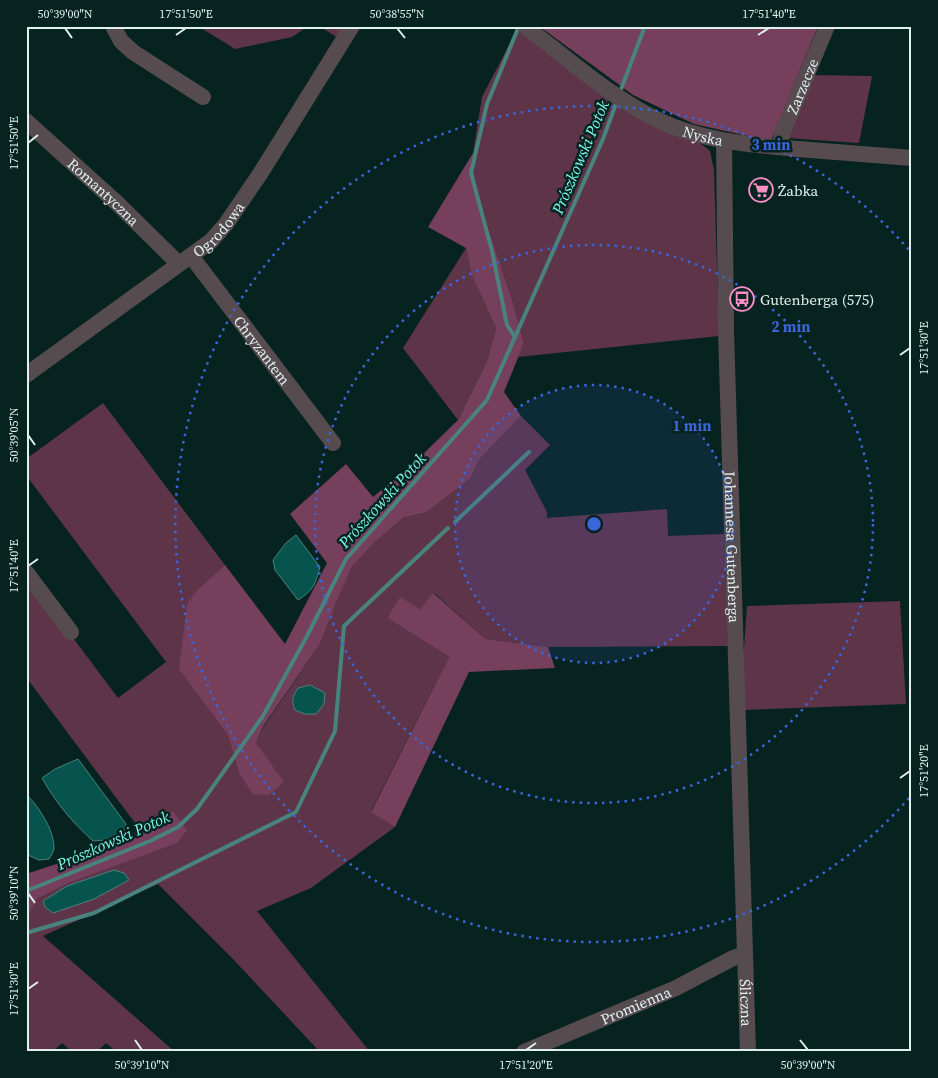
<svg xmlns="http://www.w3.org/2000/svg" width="938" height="1078" font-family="'Source Serif 4',serif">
	<rect width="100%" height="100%" fill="#072320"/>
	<!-- green -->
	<g fill="#5e3449">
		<path d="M198,26h110l-16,11 -57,12z"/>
		<path d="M319,26h33l-9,15z"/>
		<path d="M519,26l163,103 28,22 4,19 5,166 -201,21 6,-14 -9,-33 -39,-119 -3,-38 9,-56z"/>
		<path d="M810,75l62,1 -13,67 -73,-5z"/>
		<path d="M466,248l6,28 24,52 -9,33 -29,59 -55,-72z"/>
		<path d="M103,403l122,162 -26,23 57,155 8,-17 56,-82 18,-48 14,-29 22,-24 29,-25 24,-6 43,-33 9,-19 42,-44 29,29 -25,25 22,42v6l120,-9 1,27 56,-2 4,112 -180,1 -62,-8 -52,-46 -14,16 -20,-11 -13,20 62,39 -78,154 24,16 -84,61 -54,23 113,141h-50l-87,-93 -75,-75 -115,52 132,116h-58l-11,-9 -9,9h-24l-11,-9 -10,9h-26v-136l4,-2 7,-15 34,-17 102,-71 -32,20 -115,-154v-102l92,123 48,-36 -140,-187v-16z"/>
		<path d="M900,601l6,103 -163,6 -1,-34 5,-70z"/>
	</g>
	<!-- forest -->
	<g fill="#763f5b">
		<path d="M539,26h279l-47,115 -77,-17 -61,-29z"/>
		<path d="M473,153l3,38 38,115 10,37 -20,49 17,24 -42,44 -9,19 -43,33 -24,6 -29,25 -22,24 -15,33 -17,44 -56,81 -8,18 28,39 -15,13 -16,-1 -13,-19 -12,-40 -49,-66 8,-65 12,-16 26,-23 60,79 42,-81 -37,-49 56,-50 27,33 42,-35 43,-42 29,-59 9,-33 -24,-52 -6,-28 -38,-21z"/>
		<path d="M433,593l53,46 62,8 7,21 -86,4 -74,155 -24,-15 78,-155 -62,-39 13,-21 20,12z"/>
		<path d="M173,811l14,19 -10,13 -106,39 -34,17 -7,15 -4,2v-42l61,-20 51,-22z"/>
	</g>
	<!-- water -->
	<g fill="#07544e" stroke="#48837e">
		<path d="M296,535l24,32c-5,17 -6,23 -22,33l-23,-30 -2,-10 13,-17z"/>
		<path d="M310,685l15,8 -1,11 -8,10h-11l-10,-4c-4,-9 -2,-14 3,-22z"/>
		<path d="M78,759l48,65 -1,6 -20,10 -12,1c-21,-19 -37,-38 -51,-63l13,-9z"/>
		<path d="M26,794c12,12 28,35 28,54 0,3 -3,8 -5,11l-10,1 -13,-6z"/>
		<path d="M114,870l10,3 5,7 -35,19 -41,14 -8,-6 -2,-6 24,-15z"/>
	</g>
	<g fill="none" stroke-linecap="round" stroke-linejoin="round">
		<!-- stream -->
		<g stroke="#48837e" stroke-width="4">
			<path d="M620,92l25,-66"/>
			<path d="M515,337l-8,-12 -15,-74 -21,-78 16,-69 32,-78"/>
			<path d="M455,522l74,-70"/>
			<path d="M26,891l124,-50 28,-14 19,-18 66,-93 44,-80 39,-77 141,-159 116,-261 14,-38"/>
			<path d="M26,933l68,-20 202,-101 39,-81 9,-105 104,-98"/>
		</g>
		<!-- minor -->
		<g stroke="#564c50" stroke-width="16">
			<path d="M115,26l-1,2 7,13 12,11 70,45"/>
			<path id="s1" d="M525,26c43,33 84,70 133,94 43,21 94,25 140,29 38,3 76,6 114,9"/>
			<path id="s2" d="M26,121l91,82 62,61"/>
			<path id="s3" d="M724,141l2,190 22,721"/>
			<path id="s4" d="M780,147l2,-13 45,-108"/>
			<path id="s5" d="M191,256l142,187"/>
			<path id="s6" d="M26,375l185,-134 15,-17 34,-50 92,-148"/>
			<path d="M26,572l45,60"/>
			<path id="s7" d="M524,1052l152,-64 57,-30 12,-4"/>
		</g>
	</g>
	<!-- ticks -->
	<path fill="none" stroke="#e0f0ed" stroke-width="2" d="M65,28l7,10M397,28l8,10M176,35l10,-7M758,35l11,-7M28,143l10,-8M900,355l10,-7M28,435l7,10M28,566l10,-7M900,778l10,-7M28,893l7,10M28,989l10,-7M135,1040l7,10M800,1040l8,10M526,1050l10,-7"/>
	<!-- distance rings -->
	<circle cx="594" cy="524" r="139" fill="#3a66db" fill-opacity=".12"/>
	<g fill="none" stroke="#3a66db" stroke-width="2.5" stroke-dasharray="2.5 5">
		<circle cx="594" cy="524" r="139"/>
		<circle cx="594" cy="524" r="279"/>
		<path d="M909 798A418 418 0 1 1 909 250"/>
	</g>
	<!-- icons -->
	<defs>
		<g id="supermarket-ring" transform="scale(1.25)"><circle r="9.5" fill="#072320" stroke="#fa8fc6" stroke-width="1.5"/><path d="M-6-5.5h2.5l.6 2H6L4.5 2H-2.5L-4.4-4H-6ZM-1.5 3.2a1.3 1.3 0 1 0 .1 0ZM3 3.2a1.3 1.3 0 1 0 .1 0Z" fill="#fa8fc6"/></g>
		<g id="bus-ring" transform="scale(1.25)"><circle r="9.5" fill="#072320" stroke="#fa8fc6" stroke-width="1.5"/><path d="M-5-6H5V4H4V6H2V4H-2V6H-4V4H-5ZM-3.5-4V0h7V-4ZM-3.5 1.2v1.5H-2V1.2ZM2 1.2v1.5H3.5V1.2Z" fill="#fa8fc6"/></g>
	</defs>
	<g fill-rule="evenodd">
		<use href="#supermarket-ring" x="761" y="190"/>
		<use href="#bus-ring" x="742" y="299"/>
	</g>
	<g text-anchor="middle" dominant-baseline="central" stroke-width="5" stroke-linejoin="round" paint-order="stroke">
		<!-- street labels -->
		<g font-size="15" fill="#e0f0ed" stroke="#072320">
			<text stroke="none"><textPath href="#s4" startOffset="65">Zarzecze</textPath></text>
			<text stroke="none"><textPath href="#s1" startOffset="211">Nyska</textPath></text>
			<text stroke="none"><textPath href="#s2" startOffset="105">Romantyczna</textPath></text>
			<text stroke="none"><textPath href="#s6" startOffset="242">Ogrodowa</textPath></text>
			<text stroke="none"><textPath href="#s5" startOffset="118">Chryzantem</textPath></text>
			<text stroke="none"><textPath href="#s3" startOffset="406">Johannesa Gutenberga</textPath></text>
			<text stroke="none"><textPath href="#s3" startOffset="862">Śliczna</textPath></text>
			<text stroke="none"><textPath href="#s7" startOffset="121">Promienna</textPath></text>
		</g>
		<!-- poi labels -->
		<g font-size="15" fill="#e0f0ed" stroke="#072320" text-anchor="start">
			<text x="778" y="190">Żabka</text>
			<text x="760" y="299">Gutenberga (575)</text>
		</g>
		<!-- water labels -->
		<g font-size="16" font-style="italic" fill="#7af9eb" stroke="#072320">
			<text transform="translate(580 157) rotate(-67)">Prószkowski Potok</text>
			<text transform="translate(382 500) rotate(-48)">Prószkowski Potok</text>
			<text transform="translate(113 840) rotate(-24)">Prószkowski Potok</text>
		</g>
	</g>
	<circle cx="594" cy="524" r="8" fill="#3a66db" stroke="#072320" stroke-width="2.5"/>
	<g font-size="15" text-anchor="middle" font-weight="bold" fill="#3a66db" stroke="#072320" stroke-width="5" stroke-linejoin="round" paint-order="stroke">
		<text x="771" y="150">3 min</text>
		<text x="791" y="332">2 min</text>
		<text x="692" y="431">1 min</text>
	</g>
	<!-- border -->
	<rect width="938" height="1078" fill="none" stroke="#072320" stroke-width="55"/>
	<rect x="28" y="28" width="882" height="1022" fill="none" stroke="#e0f0ed" stroke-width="2"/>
	<g font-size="12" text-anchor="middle" fill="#e0f0ed">
		<text x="65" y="18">50°39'00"N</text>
		<text x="186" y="18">17°51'50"E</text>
		<text x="397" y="18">50°38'55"N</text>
		<text x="769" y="18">17°51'40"E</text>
		<text transform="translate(14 143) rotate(-90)" y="4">17°51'50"E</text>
		<text transform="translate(924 348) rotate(-90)" y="4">17°51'30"E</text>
		<text transform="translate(14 435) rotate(-90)" y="4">50°39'05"N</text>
		<text transform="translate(14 566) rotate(-90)" y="4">17°51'40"E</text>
		<text transform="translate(924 771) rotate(-90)" y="4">17°51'20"E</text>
		<text transform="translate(14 893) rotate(-90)" y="4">50°39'10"N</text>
		<text transform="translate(14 989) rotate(-90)" y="4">17°51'30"E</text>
		<text x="142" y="1069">50°39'10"N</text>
		<text x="526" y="1069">17°51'20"E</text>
		<text x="808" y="1069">50°39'00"N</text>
	</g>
</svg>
